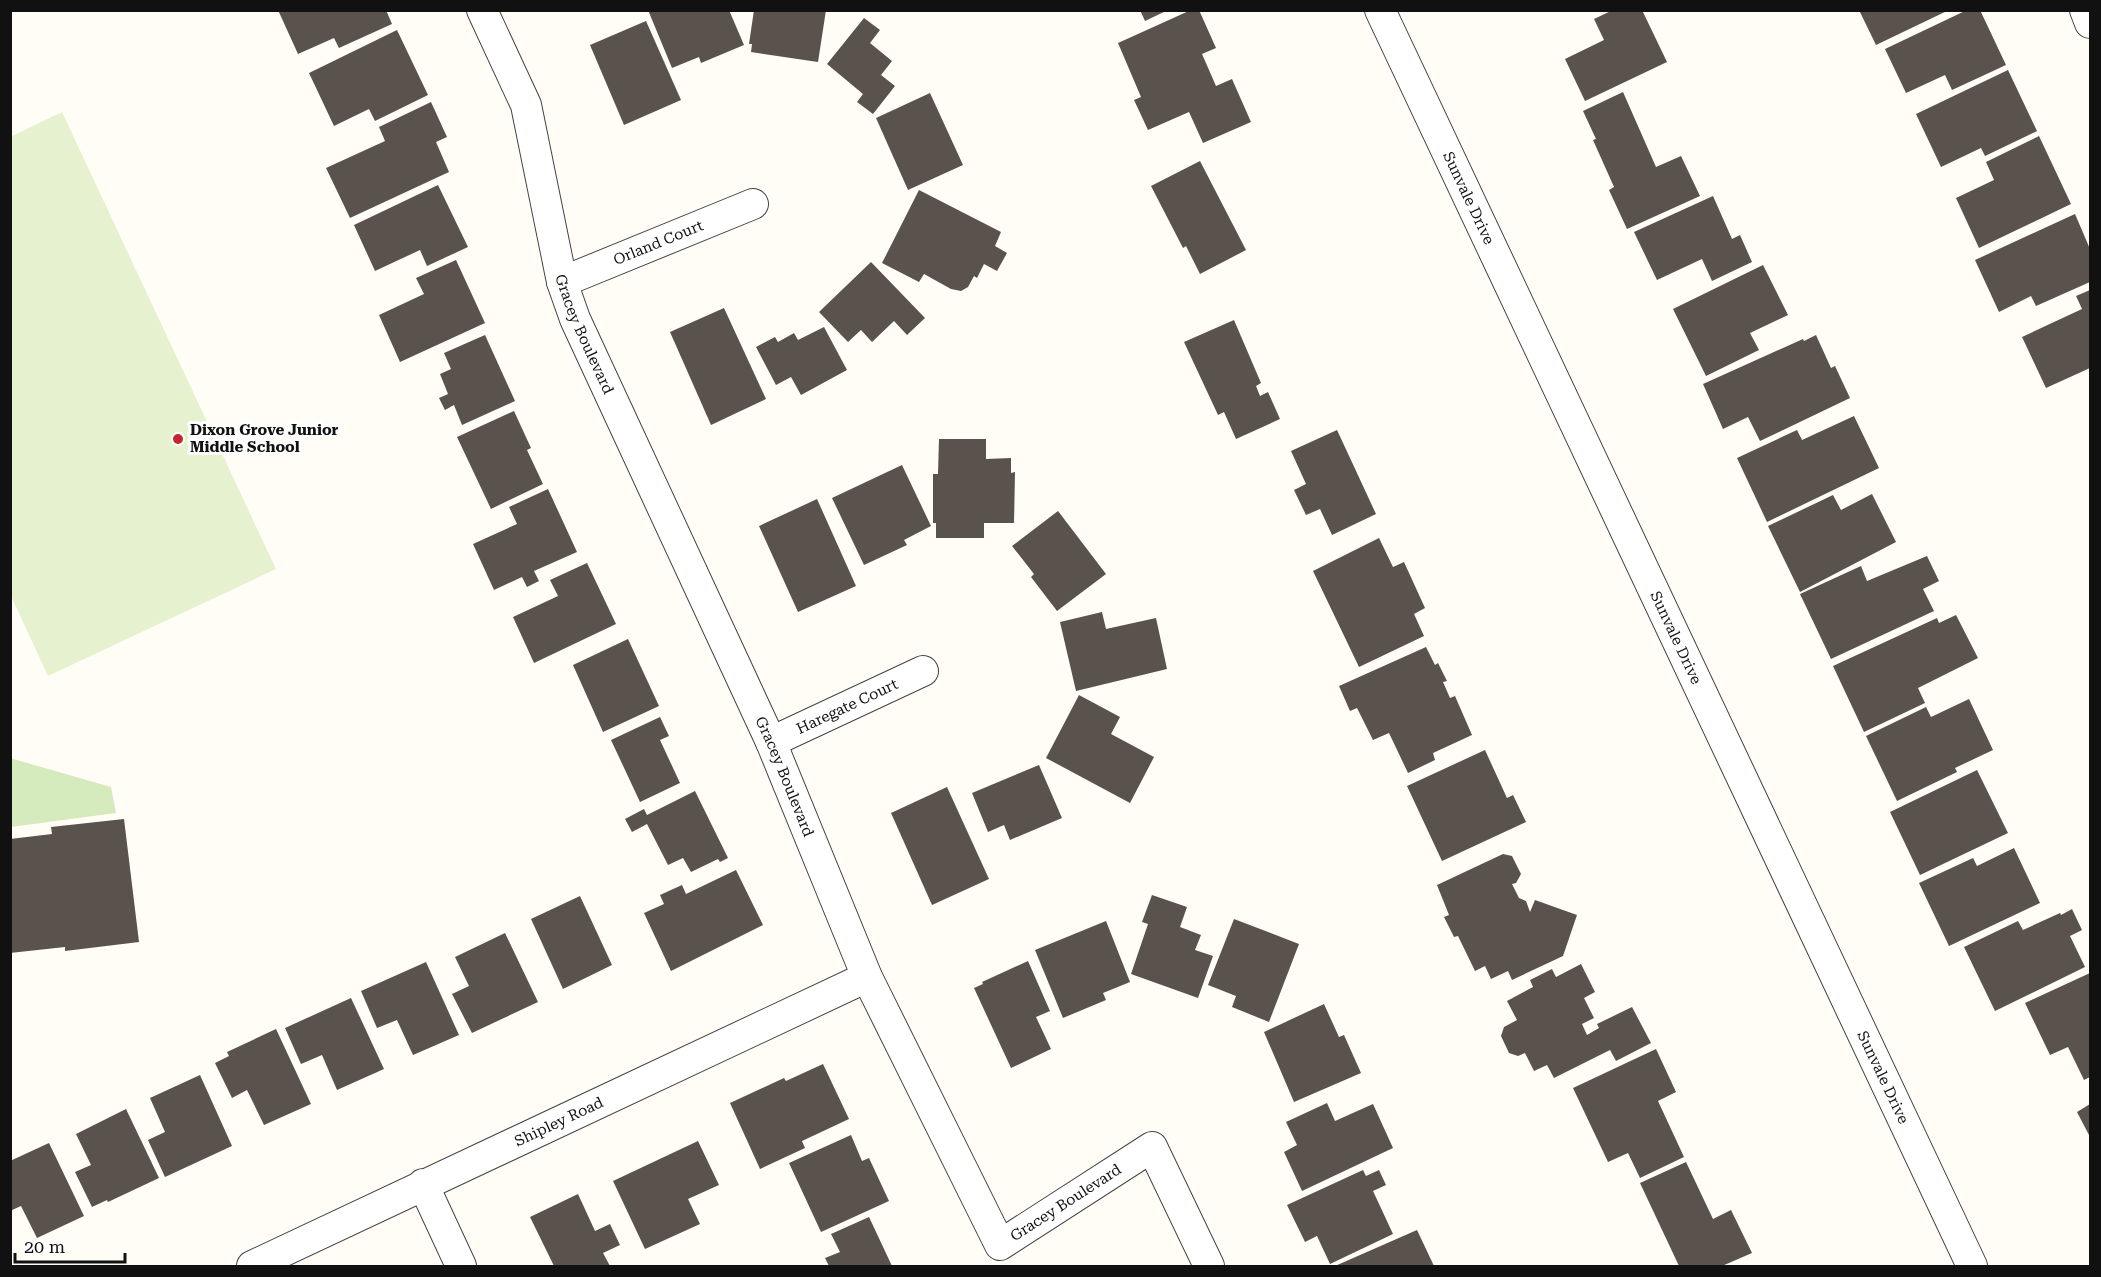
<svg xmlns="http://www.w3.org/2000/svg" width="2101" height="1277" font-family="'Roboto Serif',serif">
	<rect width="100%" height="100%" fill="#fffdf5"/>
	<!-- green -->
	<path fill="#d5ebbd" d="M10,758l101,29 5,26 -105,14z"/>
	<!-- pitch -->
	<path fill="#e6f2cf" d="M62,112l214,457 -228,107 -37,-80 -1,-459z"/>
	<!-- building -->
	<g fill="#5a524d">
		<path d="M278,10h108l6,14 -53,24 -5,-10 -36,16z"/>
		<path d="M648,10h81l15,35 -43,18 -2,-6 -27,11z"/>
		<path d="M754,10h72l-8,52 -67,-10 1,-8h-3z"/>
		<path d="M1140,10h28l-23,11z"/>
		<path d="M1191,10h8l17,38 -14,6 14,32 16,-7 19,43 -48,21 -14,-31 -41,18 -14,-30 7,-3 -23,-54z"/>
		<path d="M1613,10h29l25,52 -82,39 -20,-42 39,-19 -10,-21z"/>
		<path d="M1859,10h90l-73,35z"/>
		<path d="M1967,10h13l26,55 -54,25 -7,-15 -39,18 -21,-44z"/>
		<path d="M864,18l16,12 -10,13 22,18 -11,14 14,11 -22,28 -16,-12 6,-8 -36,-30z"/>
		<path d="M646,21l35,79 -57,25 -34,-80z"/>
		<path d="M397,30l31,65 -53,26 -6,-12 -35,17 -25,-53z"/>
		<path d="M2008,70l29,61 -52,25 -4,-8 -40,19 -25,-53z"/>
		<path d="M1623,92l33,75 25,-11 19,40 -73,33 -18,-39 5,-3 -21,-47 3,-1 -13,-28z"/>
		<path d="M930,93l33,72 -55,25 -32,-72z"/>
		<path d="M431,102l16,35 -11,5 13,30 -99,46 -24,-50 59,-27 -6,-14z"/>
		<path d="M2039,136l32,68 -92,44 -23,-50 38,-18 -8,-18z"/>
		<path d="M1200,161l46,89 -46,24 -14,-28 -3,2 -32,-62z"/>
		<path d="M438,185l30,62 -41,19 -7,-16 -45,21 -21,-46z"/>
		<path d="M919,190l82,42 -6,14 12,7 -10,18 -13,-7 -7,14 -3,-2 -6,11 -7,4 -10,-2 -27,-15 -5,8 -37,-19z"/>
		<path d="M1713,196l19,43 8,-4 12,27 -40,19 -10,-22 -45,21 -23,-48z"/>
		<path d="M2075,214l15,35v33l-54,24 -5,-10 -32,16 -24,-52z"/>
		<path d="M456,260l29,63 -85,39 -21,-47 45,-21 -8,-16z"/>
		<path d="M871,262l54,56 -18,17 -13,-14 -22,21 -11,-12 -13,12 -29,-30z"/>
		<path d="M1763,265l25,50 -38,18 9,17 -53,26 -33,-67z"/>
		<path d="M2090,290v78l-44,20 -24,-51 60,-28 -6,-13z"/>
		<path d="M724,308l42,91 -55,26 -41,-93z"/>
		<path d="M1234,320l27,63 -5,3 4,10 8,-4 12,27 -44,20 -12,-27 -6,3 -34,-73z"/>
		<path d="M824,327l23,43 -46,25 -10,-18 -15,8 -20,-38 19,-10 3,5 16,-9 4,7z"/>
		<path d="M485,335l30,66 -53,24 -8,-20 -9,5 -6,-12 9,-4 -8,-20 11,-5 -7,-16z"/>
		<path d="M1816,335l15,33 4,-2 15,32 -90,43 -12,-24 -25,12 -20,-45 100,-45 1,2z"/>
		<path d="M514,411l17,37 -4,2 16,34 -52,25 -34,-72z"/>
		<path d="M1854,416l25,52 -112,54 -30,-64 60,-28 5,10z"/>
		<path d="M1337,430l39,84 -44,21 -12,-26 -14,6 -12,-25 12,-6 -15,-33z"/>
		<path d="M939,439h47v20l25,-1v15l4,-1 -1,51h-30v15h-48v-15h-3v-49h5z"/>
		<path d="M902,465l29,61 -27,14 3,5 -43,20 -32,-67z"/>
		<path d="M548,489l29,63 -43,19 5,10 -12,6 -5,-10 -28,13 -21,-46 44,-20 -8,-17z"/>
		<path d="M1872,494l24,48 -96,50 -32,-66 65,-31 8,15z"/>
		<path d="M817,499l39,87 -58,26 -39,-86z"/>
		<path d="M1058,511l48,63 -49,37 -26,-34 3,-3 -22,-28z"/>
		<path d="M1379,538l14,29 11,-5 21,46 -11,6 10,22 -65,31 -46,-96z"/>
		<path d="M1927,556l12,25 -16,8 11,22 -103,48 -31,-65 61,-28 6,15z"/>
		<path d="M587,563l29,61 -82,39 -21,-46 45,-21 -8,-16z"/>
		<path d="M1102,612l4,17 50,-11 11,51 -91,22 -16,-69z"/>
		<path d="M1956,615l22,43 -60,30 7,15 -61,29 -31,-66 104,-48 2,5z"/>
		<path d="M628,639l31,67 -56,26 -30,-67z"/>
		<path d="M1426,647l9,18 3,-2 9,18 -4,1 7,16 5,-2 17,39 -39,18 2,7 -27,13 -19,-40 -16,7 -16,-32 -7,3 -11,-25z"/>
		<path d="M1079,695l41,22 -9,17 43,23 -24,46 -84,-45z"/>
		<path d="M1969,699l24,51 -38,18 2,4 -60,29 -31,-65 60,-29 5,10z"/>
		<path d="M660,717l9,19 -9,4 20,43 -40,19 -29,-62z"/>
		<path d="M1485,750l22,48 6,-3 13,27 -84,39 -35,-75z"/>
		<path d="M1039,765l23,53 -52,22 -6,-15 -16,7 -16,-39z"/>
		<path d="M1977,770l31,63 -88,42 -30,-63z"/>
		<path d="M947,787l42,92 -57,26 -41,-92z"/>
		<path d="M695,791l33,67 -8,4 -2,-3 -27,13 -8,-14 -15,7 -21,-41 -15,8 -7,-13 19,-10 3,6z"/>
		<path d="M124,819l15,123 -74,9v-4l-55,6v-114l42,-5 -1,-7z"/>
		<path d="M2014,848l26,55 -91,43 -30,-63 54,-25 4,8z"/>
		<path d="M1503,854l9,2 9,18 -5,9 -4,1 7,14 7,3 4,11 5,-12 42,15 -14,41 -51,24 -4,-9 -17,8 -6,-13 -10,5 -17,-35 -4,1 -10,-20 5,-2 -12,-30z"/>
		<path d="M736,870l27,55 -92,46 -27,-58 20,-9 -4,-9 22,-10 4,9z"/>
		<path d="M1152,895l35,12 -7,20 21,8 -6,15 18,6 -15,42 -67,-24 17,-50 -6,-2z"/>
		<path d="M580,896l32,69 -49,24 -32,-70z"/>
		<path d="M2072,909l10,21 -12,6 15,31 -90,44 -31,-64 54,-26 5,9 37,-17 1,2z"/>
		<path d="M1234,919l65,25 -30,78 -37,-15 4,-11 -28,-11z"/>
		<path d="M1106,921l24,61 -27,11 3,7 -43,18 -28,-68z"/>
		<path d="M505,933l33,69 -66,31 -20,-39 17,-8 -14,-29z"/>
		<path d="M1028,961l22,50 -14,6 15,32 -40,19 -37,-80 9,-4 -1,-2z"/>
		<path d="M426,962l33,73 -46,20 -16,-35 -20,8 -16,-37z"/>
		<path d="M1581,964l14,28 -11,6 10,20 -12,6 5,11 12,-7 -2,-4 35,-17 19,36 -35,18 -6,-11 -56,28 -7,-13 -13,6 -9,-18 -7,3 -9,-3 -8,-17 3,-9 13,-7 -10,-19 26,-14 -3,-7 22,-11 4,8z"/>
		<path d="M2090,973v104l-6,3 -16,-33 -18,8 -25,-52z"/>
		<path d="M351,998l33,71 -47,21 -15,-35 -21,9 -16,-36z"/>
		<path d="M1324,1004l15,33 5,-2 17,38 -67,29 -30,-70z"/>
		<path d="M276,1029l35,75 -47,21 -17,-35 -15,8 -17,-35 14,-7 -2,-4z"/>
		<path d="M1656,1049l20,43 -18,9 26,56 -44,21 -12,-25 -20,9 -35,-74z"/>
		<path d="M823,1064l26,55 -47,22 3,7 -45,21 -30,-66 54,-25 2,3z"/>
		<path d="M200,1075l32,71 -67,31 -17,-37 17,-8 -15,-34z"/>
		<path d="M1327,1103l8,18 38,-17 20,44 -91,43 -18,-39 13,-7 -11,-23z"/>
		<path d="M2090,1104v33l-13,-25z"/>
		<path d="M126,1109l33,69 -51,24 -1,-2 -15,7 -17,-35 16,-7 -15,-31z"/>
		<path d="M851,1135l11,26 7,-3 20,43 -68,31 -32,-69z"/>
		<path d="M698,1141l21,44 -31,14 12,25 -55,25 -32,-68z"/>
		<path d="M49,1143l35,73 -47,22 -16,-32 -11,5v-50z"/>
		<path d="M1686,1162l27,57 18,-9 21,43 -30,13h-43l-39,-83z"/>
		<path d="M1363,1170l3,6 13,-6 7,15 -13,6 20,43 -63,30 -13,-28 -12,6 -18,-37z"/>
		<path d="M578,1194l17,37 15,-7 10,21 -17,8 7,13h-56l-24,-49z"/>
		<path d="M869,1217l23,49h-63l-4,-8 15,-6 -9,-18z"/>
		<path d="M1417,1230l17,36h-99z"/>
	</g>
	<g fill="none" stroke-linecap="round" stroke-linejoin="round">
		<!-- minor casing -->
		<g stroke="#444" stroke-width="32">
			<g id="minor">
				<path id="s1" d="M482,10l44,95 36,177 13,37 196,423 96,235 133,268 152,-98 57,119"/>
				<path id="s2" d="M1380,10l592,1256"/>
				<path d="M2085,10l5,13"/>
				<path id="s3" d="M562,282l191,-78"/>
				<path id="s4" d="M771,742l152,-71"/>
				<path d="M423,1184l38,82"/>
				<path id="s5" d="M252,1266l615,-289"/>
			</g>
		</g>
		<!-- minor -->
		<use href="#minor" stroke="#fff" stroke-width="30"/>
	</g>
	<!-- markers -->
	<circle fill="#c4262e" stroke="#fff" stroke-width="2" cx="178" cy="439" r="6"/>
	<g text-anchor="middle" dominant-baseline="central" stroke-width="6" stroke-linejoin="round" paint-order="stroke">
		<!-- street labels -->
		<g font-size="15" fill="#111" stroke="#fff">
			<text stroke="none"><textPath href="#s2" startOffset="208">Sunvale Drive</textPath></text>
			<text stroke="none"><textPath href="#s3" startOffset="104">Orland Court</textPath></text>
			<text stroke="none"><textPath href="#s1" startOffset="342">Gracey Boulevard</textPath></text>
			<text stroke="none"><textPath href="#s2" startOffset="694">Sunvale Drive</textPath></text>
			<text stroke="none"><textPath href="#s4" startOffset="84">Haregate Court</textPath></text>
			<text stroke="none"><textPath href="#s1" startOffset="828">Gracey Boulevard</textPath></text>
			<text stroke="none"><textPath href="#s2" startOffset="1180">Sunvale Drive</textPath></text>
			<text stroke="none"><textPath href="#s5" startOffset="339">Shipley Road</textPath></text>
			<text stroke="none"><textPath href="#s1" startOffset="1422">Gracey Boulevard</textPath></text>
		</g>
		<!-- poi labels -->
		<g font-size="15" font-weight="bold" fill="#111" stroke="#fff" text-anchor="start">
			<text x="190" y="430">Dixon Grove Junior<tspan x="190" dy="17">Middle School</tspan></text>
		</g>
	</g>
	<!-- border -->
	<rect width="2101" height="1277" fill="none" stroke="#111111" stroke-width="24"/>
	<!-- scale -->
	<path d="M15 1253v9h110v-9" fill="none" stroke="#111111" stroke-width="3"/>
	<text x="24" y="1253" font-size="18" fill="#111111" stroke="#ffffff" stroke-width="4.5" paint-order="stroke">20 m</text>
</svg>
